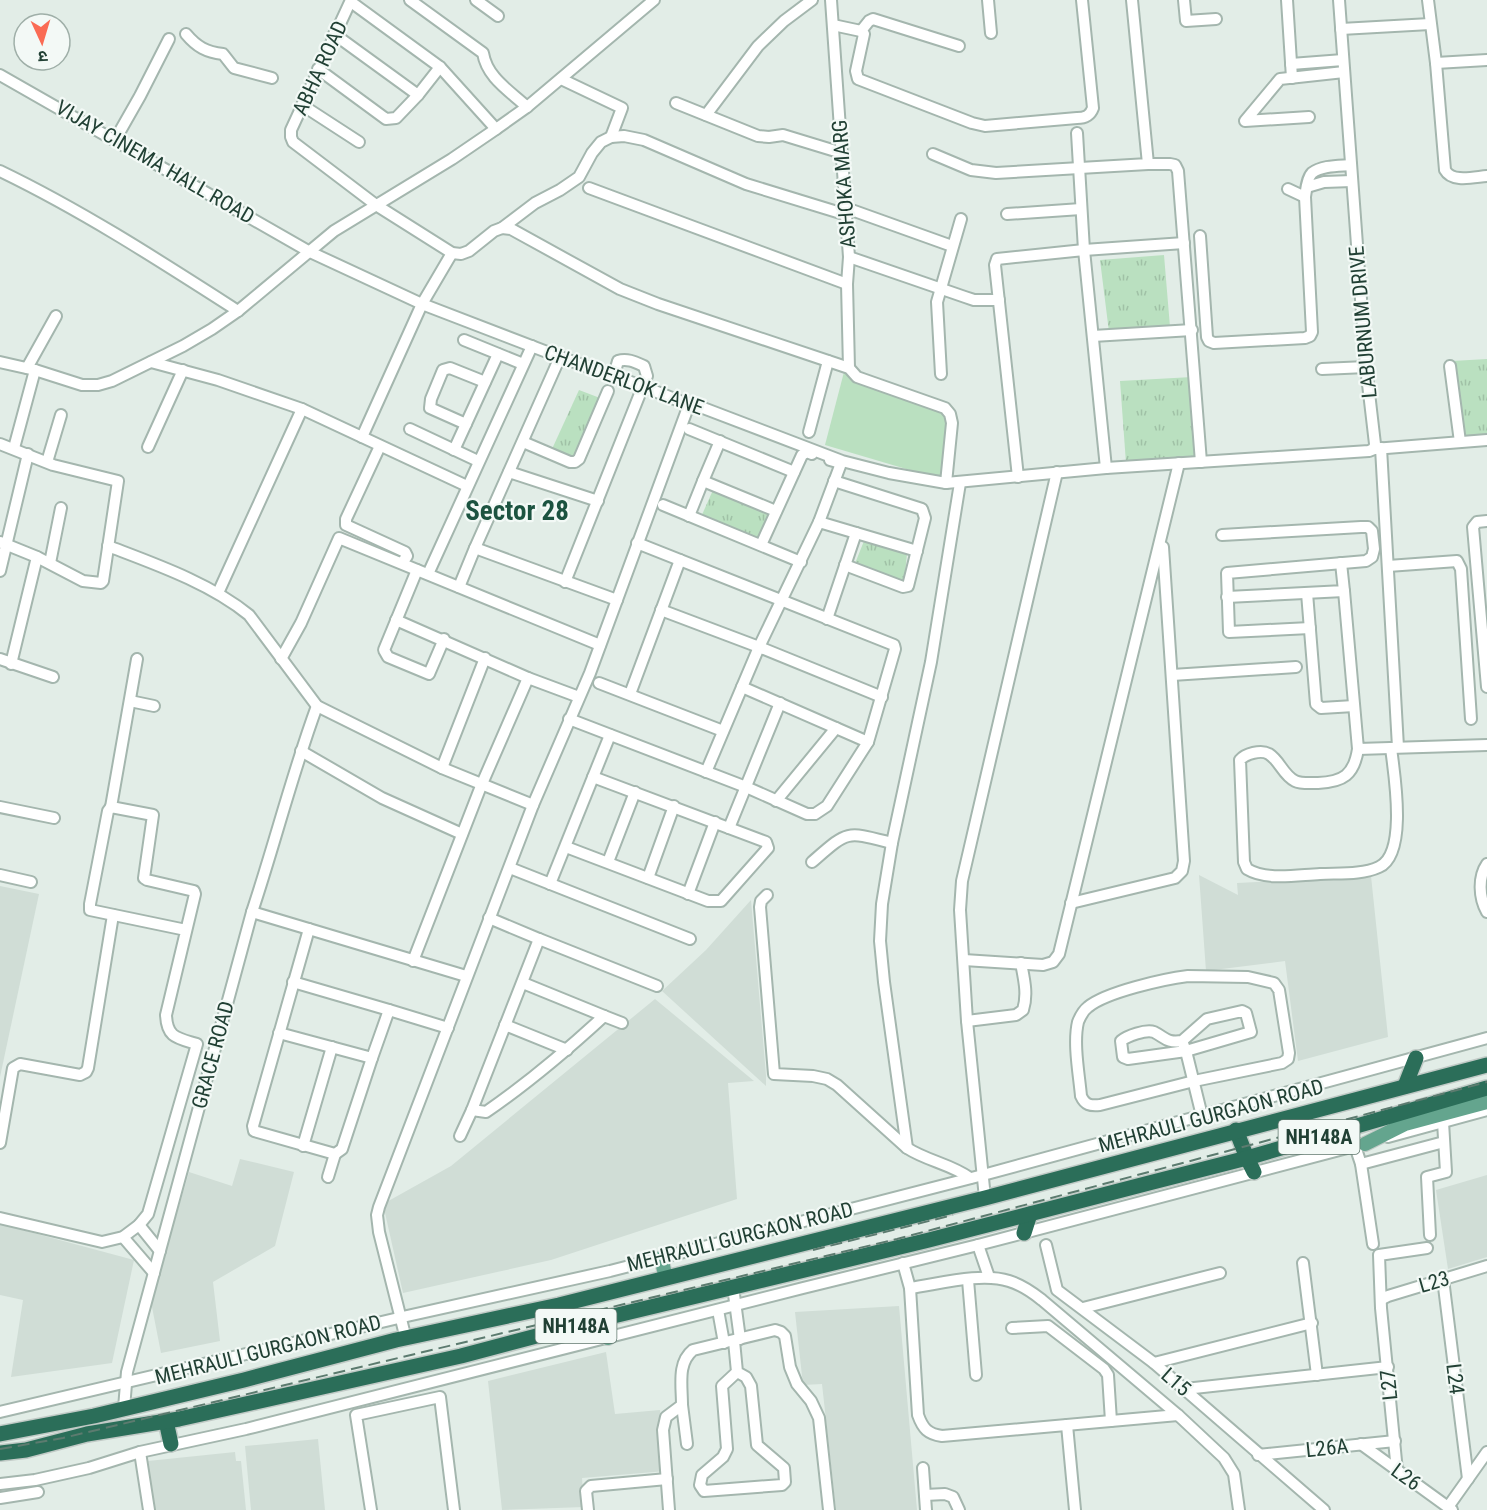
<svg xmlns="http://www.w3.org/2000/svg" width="1487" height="1510" font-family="'Roboto Condensed','Noto Sans Devanagari',sans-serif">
	<defs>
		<pattern id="park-tufts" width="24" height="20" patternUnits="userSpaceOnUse" patternTransform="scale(1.5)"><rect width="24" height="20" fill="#bae0c0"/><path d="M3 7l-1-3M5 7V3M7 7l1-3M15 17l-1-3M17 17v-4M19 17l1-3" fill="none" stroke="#a0c1a6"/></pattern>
	</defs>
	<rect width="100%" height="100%" fill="#e2ede7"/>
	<!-- built -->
	<g fill="#d0ddd6">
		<path d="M1199,875l39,20 -1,-12 134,-7 17,161 -90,24 -13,-100 -79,10z"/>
		<path d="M0,886l39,8 -39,183z"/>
		<path d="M751,900l15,175v11l-104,-95 44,-41z"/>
		<path d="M655,999l99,82 -26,2 9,116 -186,61 -148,33 -20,-89 68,-38z"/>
		<path d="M240,1159l54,13 -19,74 -62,36 7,59 -59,12 -10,-51 38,-130 43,14z"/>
		<path d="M1487,1175v82l-39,12 -12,-79z"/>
		<path d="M0,1224l134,36 -22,103 -101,14 12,-77 -23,-5z"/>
		<path d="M899,1306l18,204h-81l-14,-126 -19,1 -8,-73z"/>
		<path d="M606,1352l9,62 45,-4 6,61 -84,7 2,29 -82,3 -14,-129z"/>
		<path d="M318,1439l7,71h-74l-6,-64z"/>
		<path d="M235,1452l1,9h5l5,49h-94l-4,-49z"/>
	</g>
	<!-- grass -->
	<path fill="#bae0c0" d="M844,372l114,45 -18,62 -115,-34z"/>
	<!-- park -->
	<g fill="url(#park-tufts)">
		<path d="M1164,255l6,72 -61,5 -9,-72z"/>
		<path d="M1487,359v77l-25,3 -10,-78z"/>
		<path d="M1192,377l6,81 -72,5 -6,-82z"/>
		<path d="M579,390l21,8 -26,62 -22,-11z"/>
		<path d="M713,490l59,24 -11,27 -60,-24z"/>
		<path d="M864,541l43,13 -3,30 -50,-18z"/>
	</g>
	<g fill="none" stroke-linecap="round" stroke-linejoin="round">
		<!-- minor casing -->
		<g stroke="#a4b6ae" stroke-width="14">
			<g id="minor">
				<path d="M351,0l-60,130v7l2,5 83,63 76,48 9,1 8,-3 25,-20 8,-3 33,-25 25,-13 19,-13 13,-24 9,-11 10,-5 13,-1 20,4 102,44 101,31"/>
				<path d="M410,0l73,53c4,25 27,38 44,54"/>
				<path d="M476,0l22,16"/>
				<path d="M831,0l18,257 -2,27 2,84"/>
				<path d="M988,0l3,33"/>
				<path d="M1184,0l2,21 30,-2"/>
				<path d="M1287,0l5,78"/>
				<path d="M1339,0l27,367 9,77 -1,5"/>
				<path d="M1428,0l8,63 9,107c7,13 29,7 42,6"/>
				<path d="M351,2l89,65 56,62 31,-22 127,-107"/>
				<path d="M833,25l28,6 3,3 -8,37 2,8 114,44 13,3 92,-8c8,0 13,-2 16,-10l-11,-108"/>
				<path d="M1341,29l89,-5"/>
				<path d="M861,31l8,-10 4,-2 86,27"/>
				<path d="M186,34c11,13 20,18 37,20l11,14 38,10"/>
				<path d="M334,34l84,61 22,-28"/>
				<path d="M1436,63l51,-3"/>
				<path d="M1291,64l52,-4"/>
				<path d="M318,69l68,50 10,-1 22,-23"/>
				<path d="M0,75l310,177 112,52 138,53 82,29 50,20h6l144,55 47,12 57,10 160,-15 263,-17 5,-2 113,-9"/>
				<path d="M561,79l61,29 -11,29"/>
				<path d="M676,103l82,33 11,1 14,-2 59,18"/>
				<path d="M302,105l57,37"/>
				<path d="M706,115l52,-69 26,-25 28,-21"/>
				<path d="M1309,117l-64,4 35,-42 64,-7"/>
				<path d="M1077,133l7,117 22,218"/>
				<path d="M115,140l25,-44 29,-57"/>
				<path d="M933,154l38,16 25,3 152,-9 -16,-164"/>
				<path d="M1148,164h22l5,1 3,6 23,291"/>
				<path d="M0,171c83,40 160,90 238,140"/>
				<path d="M1307,187l17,-5 28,-1"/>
				<path d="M589,188l258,96"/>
				<path d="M1288,189l17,8"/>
				<path d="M846,208l106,38"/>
				<path d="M1007,214l74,-5"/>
				<path d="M502,228l9,1 109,60 38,15 191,64 8,9 88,31 5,6 2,9 -6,60"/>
				<path d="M1200,236l7,101 2,4 5,2 91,-5 5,-2 2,-4 -7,-135c1,-7 2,-19 7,-24 10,-8 28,-7 39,-8"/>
				<path d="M849,257l116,40 9,3h25"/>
				<path d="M1093,336l99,-6"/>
				<path d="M464,340l59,24"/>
				<path d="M0,362l35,8 47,15h16l14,-4 71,-35 29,-17 26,-18 96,-80 118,-72 44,-30"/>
				<path d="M151,362l67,18 84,29 165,77"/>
				<path d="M1450,366l10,76"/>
				<path d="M27,368l29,-52"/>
				<path d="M1322,369l44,-2"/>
				<path d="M941,374l-4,-72 24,-83"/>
				<path d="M466,424l-36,-16 1,-9 12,-29 7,-2 35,14"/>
				<path d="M410,429l68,32"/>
				<path d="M689,429l105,43"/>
				<path d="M809,432l19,-71"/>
				<path d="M362,437l60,-133 30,-51"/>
				<path d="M523,442l47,20h5l4,-3 29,-68"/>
				<path d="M0,444l53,21 65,16 -15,100 -2,2 -18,-2 -46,-24 -37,-15"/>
				<path d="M380,446l-34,73v6l59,27 2,4 -5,7"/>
				<path d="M148,447l35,-77"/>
				<path d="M14,448l21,-78"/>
				<path d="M1381,448l17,299"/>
				<path d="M454,450l44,-96"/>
				<path d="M47,462l14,-47"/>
				<path d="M509,472l89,29"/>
				<path d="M1018,477l-23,-212 2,-6 87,-9 100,-7"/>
				<path d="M703,481l17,-40"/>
				<path d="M834,481l88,28 3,9 -17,68 -5,1 -58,-22"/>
				<path d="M663,505l138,57"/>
				<path d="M689,516l14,-35 73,30"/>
				<path d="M1487,521l-10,1 -4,5 14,160"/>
				<path d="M819,522l98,29"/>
				<path d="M1222,535l139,-8h7l4,4 2,18 -2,8 -6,4 -139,12 2,59 81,-4"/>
				<path d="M761,545l41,-90 5,-3 5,2"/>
				<path d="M108,546c47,18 102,37 141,69l68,91 125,62 91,37"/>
				<path d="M475,548l142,52"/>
				<path d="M50,563l11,-55"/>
				<path d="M1388,566l69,-5 4,8 10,150"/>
				<path d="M417,570l-33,80 4,7 41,17 15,-35"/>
				<path d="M0,571l28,-117"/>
				<path d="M428,574l104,-228"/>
				<path d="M565,582l82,-206 -3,-10c-9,-4 -17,-8 -26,-5l-4,14"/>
				<path d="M459,587l16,-39 85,-191"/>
				<path d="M1344,591l14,158 129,-4"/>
				<path d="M218,593l84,-184"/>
				<path d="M1307,593l9,111 5,4 33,-2"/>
				<path d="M1227,597l117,-6 -3,-28"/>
				<path d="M661,610l98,37 123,50"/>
				<path d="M827,619l29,-86"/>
				<path d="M396,620l132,58 51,19"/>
				<path d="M0,659l53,18"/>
				<path d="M281,659l20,-36 38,-85 261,107"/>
				<path d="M11,664l26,-107"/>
				<path d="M1172,675l124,-8"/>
				<path d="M599,683l124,48"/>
				<path d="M742,687l126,55"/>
				<path d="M630,694l50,-134"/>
				<path d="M130,701l24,5"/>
				<path d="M569,719l177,68 61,27h8l12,-8 41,-64 27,-93 -1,-4 -257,-102"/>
				<path d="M1358,749c-4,26 -15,33 -40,34 -8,0 -17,1 -23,-2 -12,-6 -15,-20 -26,-27 -8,-5 -24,0 -29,6l4,102 3,7c20,12 50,6 73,5 19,-1 42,1 59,-7 29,-13 15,-94 12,-119"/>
				<path d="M301,751l81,47 80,36"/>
				<path d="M442,768l43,-110"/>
				<path d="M706,772l53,-125 60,-125 21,-56 -3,-4 -7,-2"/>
				<path d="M776,801l60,-73"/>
				<path d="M0,807l54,11"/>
				<path d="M111,807l26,-148"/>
				<path d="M729,828l51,-125"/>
				<path d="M566,847l142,54h13l47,-53 -2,-6 -173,-65"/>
				<path d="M608,862l27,-70"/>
				<path d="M812,862c37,-32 33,-31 80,-19"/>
				<path d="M1487,864c-9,13 -8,34 0,48"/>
				<path d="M510,868l180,71"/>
				<path d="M0,875l31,7"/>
				<path d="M648,878l26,-72"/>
				<path d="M550,884l60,-149"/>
				<path d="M688,894l27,-72"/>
				<path d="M767,895l-6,6 -1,6 14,167 39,2 14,3 10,6 70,63c20,13 44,16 63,30"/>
				<path d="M1071,903l104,-25 7,-7 2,-10 -21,-314"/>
				<path d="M252,912l214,64"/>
				<path d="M489,918l50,21 -67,171 14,2c42,-29 80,-61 118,-96l-81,-33"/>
				<path d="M309,929l-56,197 1,5 81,23 7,-5 30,-91"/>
				<path d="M539,939l118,47"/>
				<path d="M964,960l79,5 10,-3 6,-8 120,-491"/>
				<path d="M413,961l68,-175 47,-108"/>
				<path d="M1188,976l60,1 26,6 5,7 10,63 -1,6 -6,4 -88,18 -94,24c-10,1 -15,0 -19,-9 -2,-22 -8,-53 -3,-74 2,-5 6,-12 10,-15 18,-15 76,-28 100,-31z"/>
				<path d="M293,982l96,28"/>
				<path d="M604,1016l18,7"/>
				<path d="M967,1021l49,-6 7,-5c5,-16 1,-31 -2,-47"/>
				<path d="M505,1025l62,25"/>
				<path d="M279,1033l93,25 17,-48 59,18"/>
				<path d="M1182,1041l4,10 65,-19 -5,-19 -4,-2 -35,8 -25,22c-16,2 -16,-3 -28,-9 -8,-3 -27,4 -33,9l2,16 5,2 58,-8 16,65"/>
				<path d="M460,1136l12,-26"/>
				<path d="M1388,1137l99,-27"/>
				<path d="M0,1143l13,-75 7,-4 60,11 6,-3 2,-4 25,-153"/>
				<path d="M303,1146l29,-99"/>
				<path d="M1355,1146l6,18 12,80"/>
				<path d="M907,1148l-23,-166 -4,-41 2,-37 10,-61 39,-181 29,-179"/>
				<path d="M1361,1164l83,-22"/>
				<path d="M328,1177l7,-23"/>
				<path d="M985,1198l-18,-177 -7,-111 2,-29 95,-409"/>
				<path d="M0,1218l102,24 21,-5 16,-12 9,-11 49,-170c-20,-6 -30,-6 -31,-29l29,-121 -1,-3 -47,-11 -3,-2 9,-63 -42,-8 -3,4 -18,93v6l96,20"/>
				<path d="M139,1225l21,26"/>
				<path d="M1430,1235l-3,-58 19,-5 -3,-50"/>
				<path d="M123,1237l31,36"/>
				<path d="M978,1245l11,32"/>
				<path d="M1046,1245l11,45 97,73 170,147"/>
				<path d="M903,1263l7,25 8,127c5,14 10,19 24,21l236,-21"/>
				<path d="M1303,1263l14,112"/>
				<path d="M1443,1279l25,200"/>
				<path d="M968,1280l8,95"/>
				<path d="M733,1287l7,52"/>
				<path d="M910,1288c29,-4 71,-16 99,-7 13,4 23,11 33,19l136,115 46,43 10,16 5,36"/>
				<path d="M1382,1299l6,-3 99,-30"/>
				<path d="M1083,1308l137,-35"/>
				<path d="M718,1310l6,33"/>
				<path d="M1012,1328l36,-2 56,43 4,6 3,46"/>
				<path d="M406,1339l-27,-107 -2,-17 2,-8 154,-402 57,-132 97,-263 5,-4"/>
				<path d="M734,1341l3,31 9,5 5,9 6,59 27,23 1,14 -3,3 -78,6 -4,-6 2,-10 21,-18 4,-8 -5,-63 15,-14"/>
				<path d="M1154,1363l158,-40"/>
				<path d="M1185,1389l203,-22"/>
				<path d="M682,1405l5,39"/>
				<path d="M124,1408l3,-36 125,-460c23,-69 40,-138 65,-206"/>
				<path d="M0,1412l407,-96 203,-45 373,-96 504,-137"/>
				<path d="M1067,1425l8,85"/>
				<path d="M1361,1444l91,66"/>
				<path d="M140,1452l9,58"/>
				<path d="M1258,1455l137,-14"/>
				<path d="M923,1468l3,42"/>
				<path d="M1397,1471l-16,-163 -2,-53 48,-7"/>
				<path d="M0,1484l35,-4 54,-12 51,-16 106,-23 557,-141 175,-43 392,-103"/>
				<path d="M925,1495l20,-1 8,3 6,13"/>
				<path d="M0,1498l38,-6"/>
				<path d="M1448,1507l39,-55"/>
				<path d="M371,1510l-15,-95 84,-18 14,113"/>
				<path d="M588,1510l-2,-19 5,-5 76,-7"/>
				<path d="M669,1510l-6,-80 3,-13 16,-12c0,-20 -5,-42 11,-55l82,-20 6,2 4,4 5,31 7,17 14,17 8,17 10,92"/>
			</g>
		</g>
		<!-- major casing -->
		<g stroke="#c1cac6" stroke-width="16">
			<g id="major">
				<path d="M1365,1144l40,-20 82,-22"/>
				<path d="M661,1258l5,20"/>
				<path d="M605,1318l3,20"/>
			</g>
		</g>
		<!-- highway casing -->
		<g stroke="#c1cac6" stroke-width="18">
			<g id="highway">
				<path d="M1405,1086l11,-28"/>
				<path d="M1236,1130l11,28 7,14"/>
				<path d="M1024,1233l6,-19"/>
				<path d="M166,1421l5,23"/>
				<path d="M0,1434l94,-18 150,-36 152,-40 163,-35 426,-107 502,-133"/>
				<path d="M0,1453l26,-3 61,-16 92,-15 282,-63 144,-38 324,-78 220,-57 98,-25 240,-70"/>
			</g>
		</g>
		<!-- minor -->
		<use href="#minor" stroke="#fff" stroke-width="10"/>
		<!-- major -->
		<use href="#major" stroke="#64a58e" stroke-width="14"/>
		<!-- highway -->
		<use href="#highway" stroke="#2b6e59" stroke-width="15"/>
		<!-- rail -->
		<g stroke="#5c7b6f" stroke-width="2" stroke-dasharray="12 6" stroke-linecap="butt">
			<path d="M813,1250l140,-35"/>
			<path d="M0,1449l63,-11 834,-199 590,-157"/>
		</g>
	</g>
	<g text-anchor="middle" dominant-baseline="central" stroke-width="4.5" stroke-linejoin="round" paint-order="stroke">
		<!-- shield labels -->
		<g fill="#f3f9f6" stroke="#60786e" stroke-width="1.5">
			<rect x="1278.5" y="1120" width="81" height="34" rx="4.5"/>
			<rect x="535.5" y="1309" width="81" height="34" rx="4.5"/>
		</g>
		<g font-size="20" font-weight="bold" fill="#214034">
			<text x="1319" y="1137">NH148A</text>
			<text x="576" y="1326">NH148A</text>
		</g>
		<!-- street labels -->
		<g font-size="21" fill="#214034" stroke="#f3f9f6">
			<text transform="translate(320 68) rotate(-65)">ABHA ROAD</text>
			<text transform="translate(155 162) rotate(30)">VIJAY CINEMA HALL ROAD</text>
			<text transform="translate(844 184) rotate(-94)">ASHOKA MARG</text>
			<text transform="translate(1363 322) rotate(-95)">LABURNUM DRIVE</text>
			<text transform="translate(624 380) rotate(20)">CHANDERLOK LANE</text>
			<text transform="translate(213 1055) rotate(-75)">GRACE ROAD</text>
			<text transform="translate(1211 1116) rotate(-15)">MEHRAULI GURGAON ROAD</text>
			<text transform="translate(740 1237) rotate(-14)">MEHRAULI GURGAON ROAD</text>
			<text transform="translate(1434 1282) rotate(-16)">L23</text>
			<text transform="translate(268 1350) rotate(-14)">MEHRAULI GURGAON ROAD</text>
			<text transform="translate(1455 1379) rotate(83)">L24</text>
			<text transform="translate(1176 1382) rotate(41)">L15</text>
			<text transform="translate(1389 1385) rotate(-96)">L27</text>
			<text transform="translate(1327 1448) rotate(-6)">L26A</text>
			<text transform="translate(1406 1477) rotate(36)">L26</text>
		</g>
		<!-- district labels -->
		<g font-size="27" font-weight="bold" fill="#1c5340" stroke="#f3f9f6">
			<text x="517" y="511">Sector 28</text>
		</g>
	</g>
	<!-- north arrow -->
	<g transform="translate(42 42) rotate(176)"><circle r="28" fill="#f3f9f6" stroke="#9fafa8" stroke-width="1.5"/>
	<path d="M0-4.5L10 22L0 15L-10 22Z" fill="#fa6b54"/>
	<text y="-9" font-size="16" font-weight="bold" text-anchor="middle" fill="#214034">उ</text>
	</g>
</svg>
